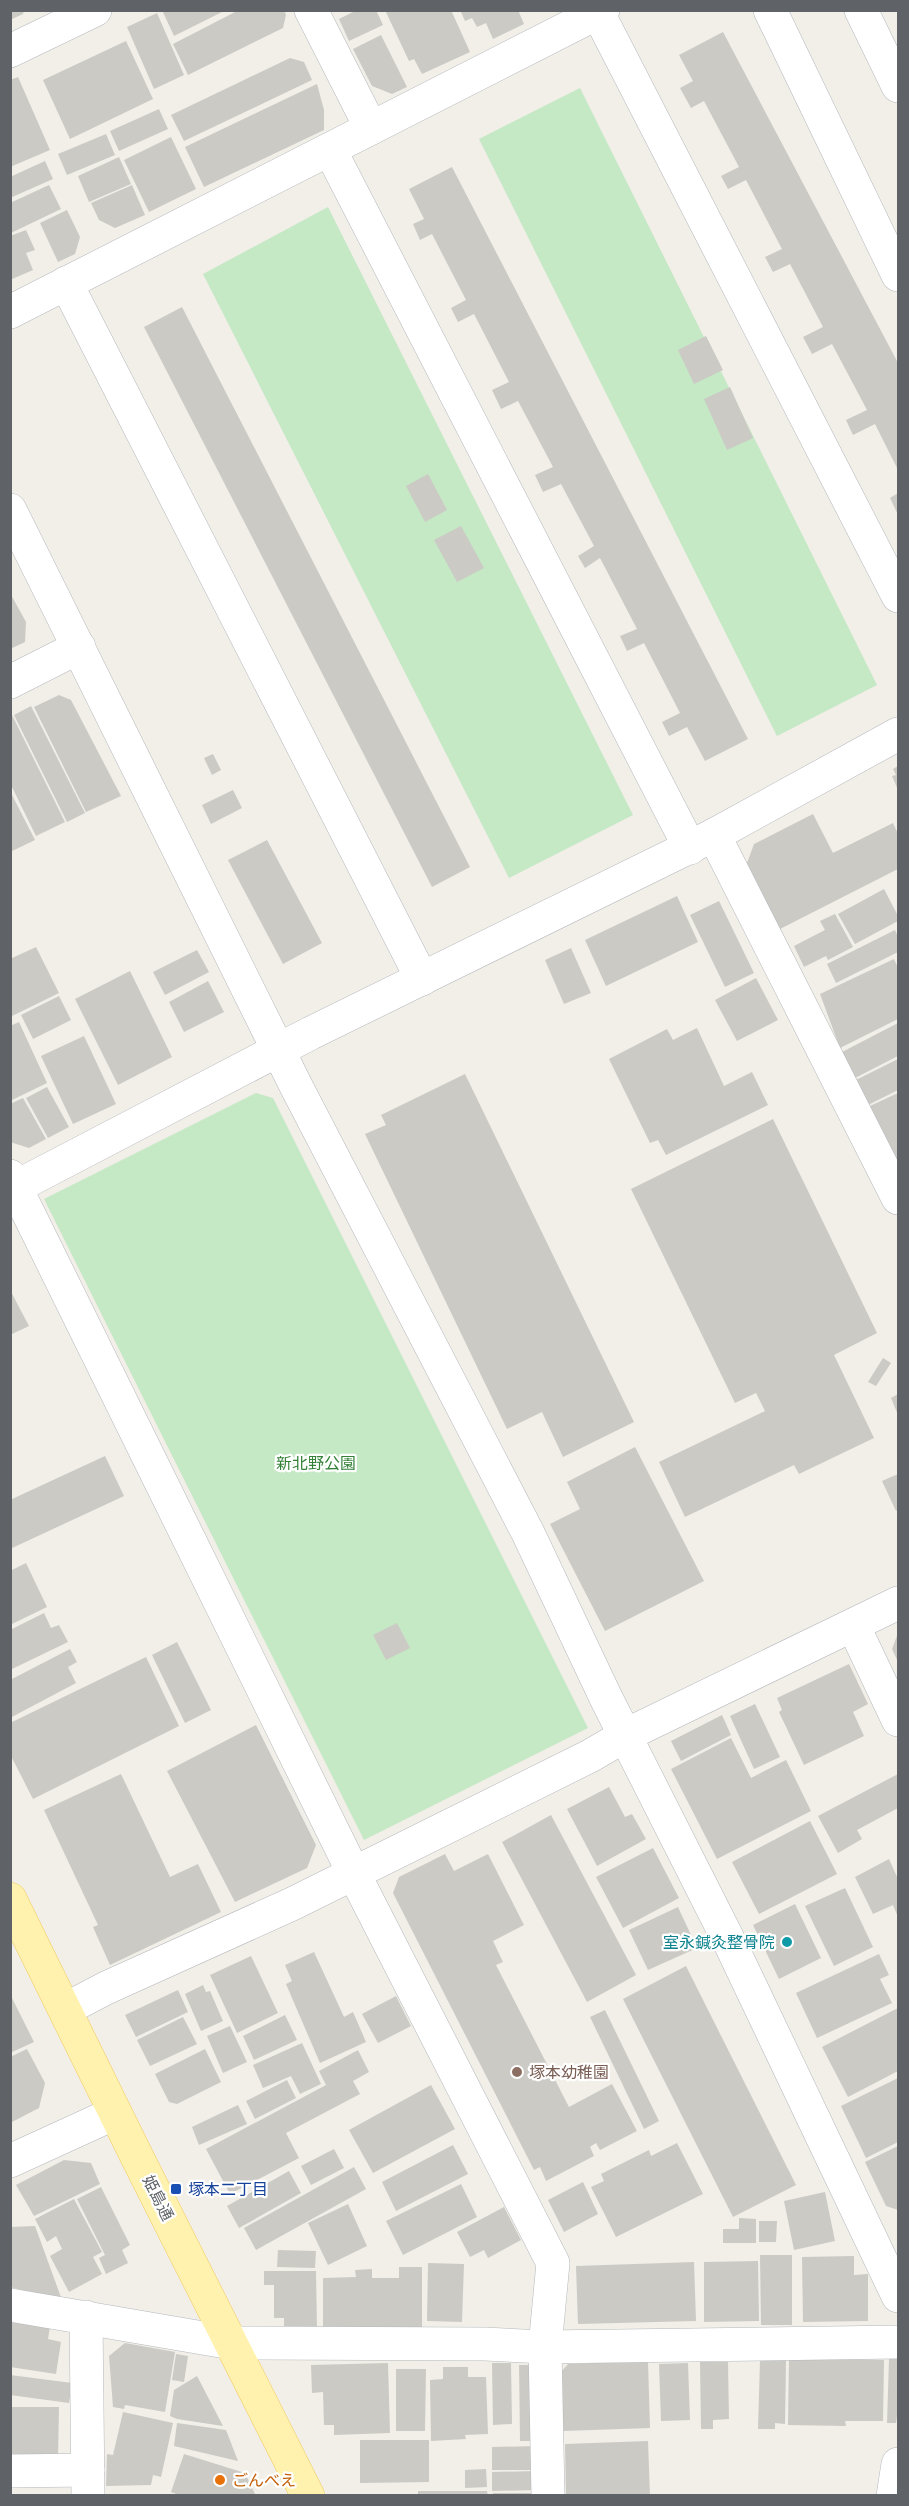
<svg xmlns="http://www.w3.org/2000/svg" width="909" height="2506" font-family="'DejaVu Sans','Noto Sans JP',sans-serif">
	<rect width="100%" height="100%" fill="#f1efe8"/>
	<!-- green -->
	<g fill="#c5e8c5">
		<path d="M580,88l297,597 -100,51 -298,-597z"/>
		<path d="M328,207l305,608 -124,63 -306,-604z"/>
		<path d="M256,1093l17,5 315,630 -224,112 -320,-641z"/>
	</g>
	<!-- building -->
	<g fill="#cccac5">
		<path d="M10,10h14l-1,4 -13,6z"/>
		<path d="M162,10h64l-52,26z"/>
		<path d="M239,10h45l2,5 -3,13 -95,47 -15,-31z"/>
		<path d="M357,10h19l7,15 -34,16 -10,-22z"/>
		<path d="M385,10h66l19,42 -48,22 -8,-15 -5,2z"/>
		<path d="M460,10h58l6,14 -31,15 -7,-16 -9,4 -5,-9 -7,3z"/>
		<path d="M157,13l27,62 -30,14 -27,-62z"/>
		<path d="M723,32l175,331v107l-23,-46 -22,11 -7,-15 21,-10 -35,-66 -20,10 -9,-17 20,-10 -33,-63 -17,8 -8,-15 17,-8 -36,-69 -18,9 -7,-13 18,-9 -35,-66 -13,7 -11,-20 13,-7 -14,-26z"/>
		<path d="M381,35l26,52 -15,7 -20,-8 -19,-37z"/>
		<path d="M126,41l27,58 -83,40 -27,-59z"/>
		<path d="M290,58l14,4 8,18 -128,61 -13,-26z"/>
		<path d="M18,77l32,73 -40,17v-87z"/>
		<path d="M317,84l7,26v20l-120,57 -19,-40z"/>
		<path d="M159,109l9,20 -49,22 -9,-20z"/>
		<path d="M106,134l9,21 -48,20 -9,-21z"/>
		<path d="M171,137l25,52 -47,23 -25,-52z"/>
		<path d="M119,157l12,27 -42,18 -11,-26z"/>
		<path d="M45,161l8,18 -43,19v-21z"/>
		<path d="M452,167l296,572 -43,22 -18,-34 -18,9 -7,-14 18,-9 -36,-70 -17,8 -7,-15 17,-7 -37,-71 -15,10 -7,-12 16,-10 -33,-62 -18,8 -8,-17 18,-8 -35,-66 -17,8 -9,-19 17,-8 -35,-68 -16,8 -7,-14 15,-8 -34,-66 -12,6 -7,-16 11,-5 -15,-30z"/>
		<path d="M49,185l12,24 -50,24 -1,-30z"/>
		<path d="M132,185l13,30 -30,13 -16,-8 -8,-17z"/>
		<path d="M67,210l13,27 -5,17 -17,8 -18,-39z"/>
		<path d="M26,230l9,20 -9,3 7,17 -23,10v-44z"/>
		<path d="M182,307l288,560 -38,20 -288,-560z"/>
		<path d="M706,336l17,34 -29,14 -16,-34z"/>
		<path d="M730,387l23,51 -26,12 -23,-51z"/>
		<path d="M428,474l19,36 -22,12 -19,-36z"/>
		<path d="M898,493v22l-8,-17z"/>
		<path d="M461,526l23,42 -27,14 -23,-42z"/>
		<path d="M10,593l16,29 -1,20 -15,7z"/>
		<path d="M59,695l12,5 50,96 -35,16 -52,-105z"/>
		<path d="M31,706l54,107 -18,9 -53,-107z"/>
		<path d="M12,715l53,107 -29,14 -26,-53z"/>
		<path d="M213,754l8,16 -9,5 -8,-17z"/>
		<path d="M898,766v24l-6,-14 4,-1 -3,-6z"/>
		<path d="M233,790l9,18 -31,16 -9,-19z"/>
		<path d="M10,791l25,49 -25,12z"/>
		<path d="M813,814l20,39 60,-30 5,11v35l-118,60 -33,-66 7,-19z"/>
		<path d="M267,840l55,103 -39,21 -55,-104z"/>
		<path d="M884,889l14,27v5l-43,23 -17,-30z"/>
		<path d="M677,896l21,46 -92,44 -21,-46z"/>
		<path d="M719,901l35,72 -29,14 -35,-72z"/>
		<path d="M835,914l18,33 -25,13 -2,-4 -22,11 -10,-21 31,-16 -5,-9z"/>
		<path d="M895,930l3,7v15l-62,31 -9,-19z"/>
		<path d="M36,947l23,46 -49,24v-58z"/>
		<path d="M571,948l20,45 -27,11 -19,-44z"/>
		<path d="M197,950l12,22 -44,23 -12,-23z"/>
		<path d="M894,959l4,9v51l-58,29 -20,-54z"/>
		<path d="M130,971l42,86 -54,28 -43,-86z"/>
		<path d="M756,978l22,42 -41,21 -22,-41z"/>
		<path d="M208,981l16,31 -40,20 -15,-30z"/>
		<path d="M59,996l12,24 -38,19 -12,-24z"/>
		<path d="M19,1022l28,61 -37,18v-75z"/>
		<path d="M898,1023v33l-43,22 -13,-26z"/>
		<path d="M697,1028l27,58 28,-14 16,33 -102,50 -8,-15 -8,3 -41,-84 58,-30 6,11z"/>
		<path d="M84,1036l32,68 -43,20 -32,-68z"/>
		<path d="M898,1059v31l-30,15 -12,-25z"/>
		<path d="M465,1074l169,348 -71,35 -21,-45 -35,17 -142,-295 21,-9 -5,-10z"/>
		<path d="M47,1087l22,40 -21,11 -22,-40z"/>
		<path d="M898,1093v68l-4,2 -24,-57z"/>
		<path d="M23,1098l23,41 -17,9 -19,-6v-38z"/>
		<path d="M773,1119l104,214 -43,22 40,83 -75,36 -5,-9 -109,52 -26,-55 106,-51 -9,-18 -21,10 -104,-214z"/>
		<path d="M10,1290l19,36 -19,9z"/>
		<path d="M883,1358l8,5 -15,23 -8,-4z"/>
		<path d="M898,1394v21l-7,-17z"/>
		<path d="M635,1447l69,134 -99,50 -55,-107 30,-15 -13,-27z"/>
		<path d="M105,1456l19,40 -114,53v-49z"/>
		<path d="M898,1474v36l-2,1 -14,-30z"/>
		<path d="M26,1563l21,44 -37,18v-54z"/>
		<path d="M44,1613l7,15 8,-3 9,17 -58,28v-40z"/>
		<path d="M397,1623l13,25 -24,12 -13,-25z"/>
		<path d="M898,1633v29l-6,-13z"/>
		<path d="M177,1642l34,68 -26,13 -33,-68z"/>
		<path d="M70,1649l7,13 -9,5 8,16 -66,35v-38z"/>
		<path d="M146,1657l33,69 -146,73 -23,-45v-31z"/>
		<path d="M849,1664l19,40 -15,8 11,24 -60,29 -25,-53 3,-2 -5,-12z"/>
		<path d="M755,1704l25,53 -26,12 -24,-53z"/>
		<path d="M722,1715l9,20 -50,26 -10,-20z"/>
		<path d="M256,1725l60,120 -9,23 -72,34 -68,-131z"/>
		<path d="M731,1738l20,40 35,-18 25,51 -94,48 -46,-90z"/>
		<path d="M121,1774l49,103 28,-13 23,48 -111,53 -17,-38 5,-2 -54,-115z"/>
		<path d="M898,1774v34l-41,22 5,9 -24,14 -20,-37z"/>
		<path d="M609,1787l16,30 7,-3 14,25 -49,27 -30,-57z"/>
		<path d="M551,1815l85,160 -49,27 -85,-160z"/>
		<path d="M810,1821l27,53 -78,40 -27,-52z"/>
		<path d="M653,1848l26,50 -56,30 -27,-51z"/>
		<path d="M445,1854l9,17 34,-17 36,71 -31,16 10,21 -7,3 73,142 43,-23 25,47 -37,19 -4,-7 -6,4 4,9 -48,25 -6,-14 -6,3 -141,-277 6,-16z"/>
		<path d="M889,1859l9,20v38l-5,-12 -20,9 -18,-37z"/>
		<path d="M845,1888l28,59 -39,19 -29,-60z"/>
		<path d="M795,1904l26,54 -42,21 -26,-54z"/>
		<path d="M678,1907l19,41 -49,22 -19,-40z"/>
		<path d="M314,1952l30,65 9,-5 13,30 -46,21 -34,-79 6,-3 -7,-16z"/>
		<path d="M879,1954l10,21 -9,4 12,24 -75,35 -21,-45z"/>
		<path d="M251,1956l27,57 -41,20 -27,-58z"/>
		<path d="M686,1966l110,219 -63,32 -110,-218z"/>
		<path d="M203,1985l3,7 4,-1 13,30 -22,10 -16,-37z"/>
		<path d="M178,1990l10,22 -52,25 -11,-22z"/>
		<path d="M10,1994l24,48 -24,11z"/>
		<path d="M396,1996l15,30 -33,17 -16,-29z"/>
		<path d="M898,2008v63l-50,26 -26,-50z"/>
		<path d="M605,2010l54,111 -15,8 -54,-112z"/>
		<path d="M285,2015l12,25 -43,20 -11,-24z"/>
		<path d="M183,2017l14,27 -47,22 -13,-26z"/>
		<path d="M230,2026l17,36 -24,11 -16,-37z"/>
		<path d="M302,2043l19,41 -21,10 -9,-18 -28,12 -10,-23z"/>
		<path d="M27,2049l18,34 -6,25 -29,15v-66z"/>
		<path d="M205,2049l16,33 -44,22 -8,-2 -14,-28z"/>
		<path d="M358,2050l11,22 -16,9 7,13 -74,39 13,25 -69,36 -24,-45 120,-64 -7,-14z"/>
		<path d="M898,2078v64l-32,16 -25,-52z"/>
		<path d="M287,2080l9,18 -41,21 -9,-18z"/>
		<path d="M431,2085l24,44 -82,44 -24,-43z"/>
		<path d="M238,2105l9,19 -48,21 -7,-18z"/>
		<path d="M677,2143l26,51 -87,43 -25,-50 13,-6 -3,-7 48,-24 2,6z"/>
		<path d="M453,2145l15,29 -72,37 -14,-29z"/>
		<path d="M898,2146v64l-12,-4 -21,-44z"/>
		<path d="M334,2149l10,19 -33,17 -10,-19z"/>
		<path d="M64,2160l27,3 9,21 -66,32 -18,-31z"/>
		<path d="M354,2167l12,22 -110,61 -12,-22z"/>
		<path d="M289,2171l12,22 -62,35 -12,-22z"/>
		<path d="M583,2182l15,32 -34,18 -16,-32z"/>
		<path d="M461,2184l16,33 -74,38 -17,-34z"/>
		<path d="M101,2187l29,58 -8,5 6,13 -22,11 -7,-16 6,-3 -28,-56z"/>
		<path d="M825,2192l10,49 -41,9 -10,-49z"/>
		<path d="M74,2199l28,53 -9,5 9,17 -33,18 -19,-36 12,-7 -6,-13 -9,6 -12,-23z"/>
		<path d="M348,2204l19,42 -39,19 -20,-42z"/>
		<path d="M504,2207l17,33 -33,18 -4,-8 -14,7 -13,-25z"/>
		<path d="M739,2218l17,1v24h-33v-14h16z"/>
		<path d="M759,2221h18l-1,21h-17z"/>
		<path d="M35,2226l27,74 -52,-13v-60z"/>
		<path d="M278,2250l38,1 -1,17 -38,-1z"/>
		<path d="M760,2255h32v70h-31z"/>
		<path d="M854,2256v19l14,-1v47l-65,1 -1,-65z"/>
		<path d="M758,2261l1,60 -55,1v-60z"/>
		<path d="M694,2262l2,59 -118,3 -2,-58z"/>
		<path d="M428,2263l36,1 -2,58 -35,-1z"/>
		<path d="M399,2267h23v60h-99v-49l33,-1 -1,-7 17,-1v9h27z"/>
		<path d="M264,2271h52l1,60h-33v-13h-10v-33h-10z"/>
		<path d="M10,2321l40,6 -2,12 13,3 -5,32 -46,-7z"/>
		<path d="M125,2343l50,9 -10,60 -40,-7 -1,4 -11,-2 -4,-51z"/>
		<path d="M176,2354l12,2 -4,26 -12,-2z"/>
		<path d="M789,2358l95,2 -1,61h-38l1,5 -58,-1z"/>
		<path d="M889,2359h9v50l-2,14h-9z"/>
		<path d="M760,2360h26l-1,64 -10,-1v6h-17z"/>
		<path d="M648,2361l2,67 -87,3 -1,-60 6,-7z"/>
		<path d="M700,2362h28l1,57 -16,1v9h-12z"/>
		<path d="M388,2363l2,70 -56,2v-10h-10l-1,-33 -11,1 -1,-28z"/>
		<path d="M492,2363h19l1,61 -19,1z"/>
		<path d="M688,2363l2,57 -29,1 -2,-57z"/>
		<path d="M519,2365h20l1,76h-20z"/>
		<path d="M443,2367h25v10h18l2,57 -23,1 1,4 -35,2 -1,-61 13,-1z"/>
		<path d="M396,2369h30l-1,62h-29z"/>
		<path d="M10,2375l62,8 -3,20 -59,-8z"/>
		<path d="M197,2376l26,50 -46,-7 -7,-3 4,-26z"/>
		<path d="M10,2407h49l-1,52h-48z"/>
		<path d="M123,2412l50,11 -12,54 -8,-2 -2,10 -45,1 1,-32 6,1z"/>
		<path d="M177,2423l49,7 12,31 -64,-15z"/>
		<path d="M360,2440h69v42l-69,1z"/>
		<path d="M648,2441l2,55h-84l-1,-52z"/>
		<path d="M536,2446v24h-44v-23z"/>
		<path d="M184,2454l61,19 11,23h-74l-11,-4z"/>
		<path d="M486,2469l1,18 -22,1v-18z"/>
		<path d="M538,2471v19l-46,1v-19z"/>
		<path d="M418,2491h69l1,5h-70z"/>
		<rect x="493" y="2493" width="46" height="3"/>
	</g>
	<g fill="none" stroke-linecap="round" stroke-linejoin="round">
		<!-- minor casing -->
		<g stroke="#b5b8bc" stroke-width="34">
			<g id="minor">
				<path d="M311,10l60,118"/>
				<path d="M770,10l128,265"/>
				<path d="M861,10l37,76"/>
				<path d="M598,13l300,583"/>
				<path d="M10,51l85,-41"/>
				<path d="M330,150l360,698"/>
				<path d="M66,283l356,696"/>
				<path d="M10,312l593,-302"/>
				<path d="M10,510l286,576 232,447 78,165 122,241 170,357"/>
				<path d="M10,682l69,-35"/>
				<path d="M714,835l184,363"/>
				<path d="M10,1176l344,698 199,389 -8,84 3,149"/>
				<path d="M10,1190l301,-157 403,-198 184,-101"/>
				<path d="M854,1627l44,93"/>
				<path d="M66,2009l40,-21 186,-84 298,-148 36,-21 272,-132"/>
				<path d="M10,2161l105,-48"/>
				<path d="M10,2305l222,38 253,1 60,3 353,-5"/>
				<path d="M86,2317l2,179"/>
				<path d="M10,2471l78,-1"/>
				<path d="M893,2496l5,-32"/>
			</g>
		</g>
		<!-- major casing -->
		<g stroke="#f2c960" stroke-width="34">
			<path id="major" d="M10,1899l127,258 171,339"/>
		</g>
		<!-- minor -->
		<use href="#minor" stroke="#fff" stroke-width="33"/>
		<!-- major -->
		<use href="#major" stroke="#fff2af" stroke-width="33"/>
	</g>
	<!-- markers -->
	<circle fill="#0f9aa8" stroke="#fff" stroke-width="2" cx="787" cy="1942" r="6"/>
	<circle fill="#8d6e63" stroke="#fff" stroke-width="2" cx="517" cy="2072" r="6"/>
	<rect fill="#1a4fb4" stroke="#fff" stroke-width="2" x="170" y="2183" width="12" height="12" rx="3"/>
	<circle fill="#e8710a" stroke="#fff" stroke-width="2" cx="220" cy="2480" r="6"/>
	<g text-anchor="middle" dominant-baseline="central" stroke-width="4.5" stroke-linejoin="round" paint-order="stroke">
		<!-- park labels -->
		<g font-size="16" fill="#348238" stroke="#fff">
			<text x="316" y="1463">新北野公園</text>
		</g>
		<!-- culture labels -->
		<g font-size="16" fill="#0d838f" stroke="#fff" text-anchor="end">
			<text x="775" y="1942">室永鍼灸整骨院</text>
		</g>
		<!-- education labels -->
		<g font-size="16" fill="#785e54" stroke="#fff" text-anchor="start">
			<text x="529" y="2072">塚本幼稚園</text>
		</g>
		<!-- transit labels -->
		<g font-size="16" fill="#164399" stroke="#fff" text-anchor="start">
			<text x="188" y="2189">塚本二丁目</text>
		</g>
		<!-- street labels -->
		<g font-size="16" fill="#5f6368" stroke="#fff">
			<text transform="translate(158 2198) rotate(63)">姫島通</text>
		</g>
		<!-- food labels -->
		<g font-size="16" fill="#c56008" stroke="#fff" text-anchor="start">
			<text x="232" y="2480">ごんべえ</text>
		</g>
	</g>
	<!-- border -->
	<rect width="909" height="2506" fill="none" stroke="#5f6368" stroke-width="24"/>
</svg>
